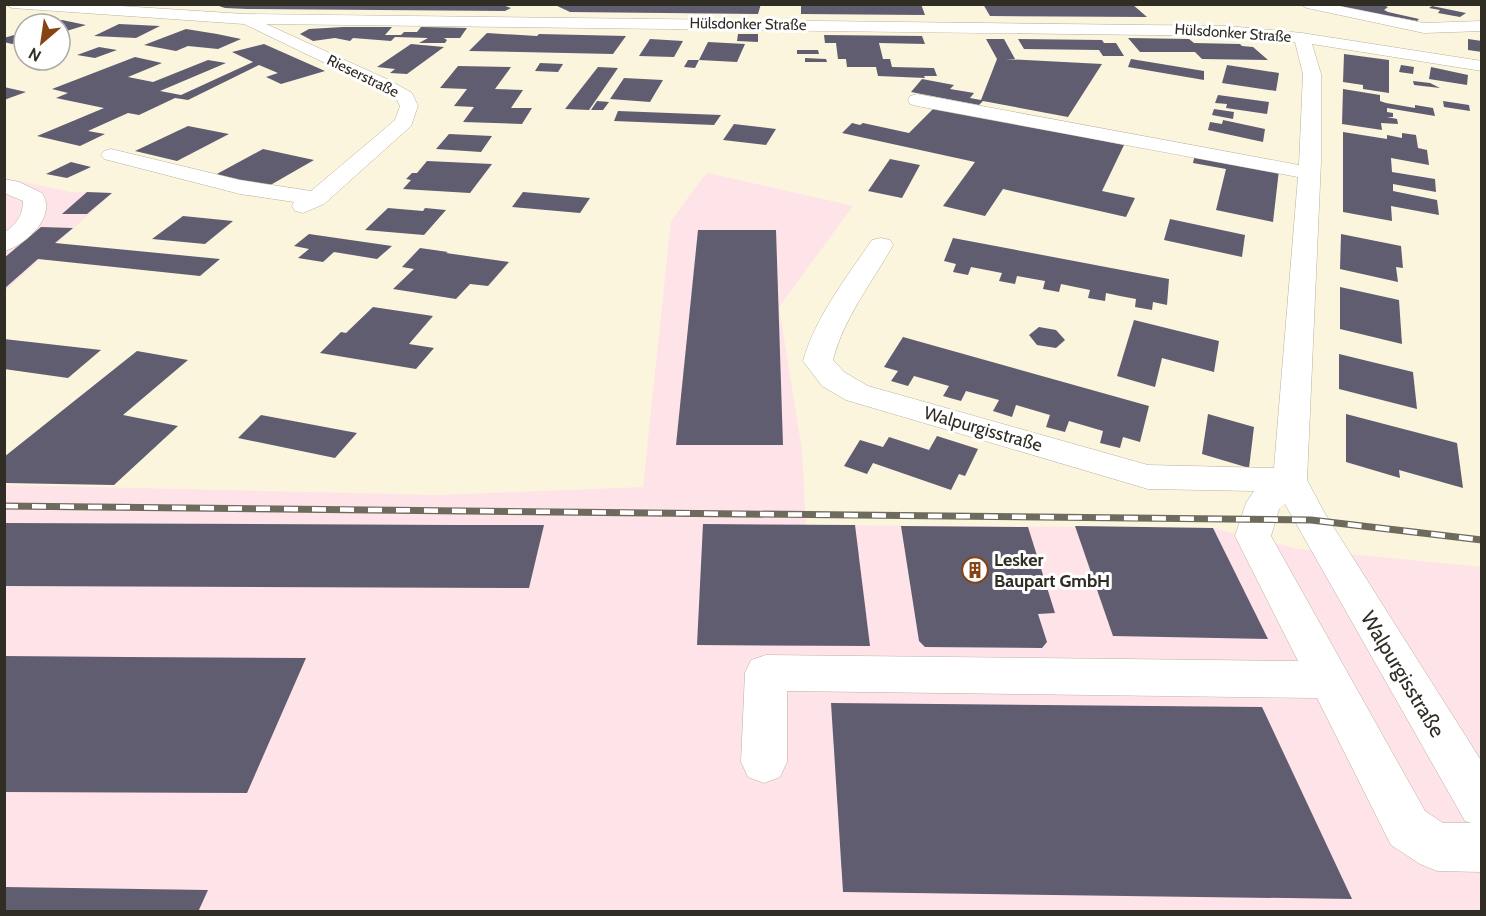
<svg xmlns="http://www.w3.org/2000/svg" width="1486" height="916" font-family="Cabin,sans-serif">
	<rect width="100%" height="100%" fill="#fbf5de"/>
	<!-- commercial -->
	<g fill="#fee3e9">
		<path d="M708,173l145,33 -74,101 23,144 4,74 407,3 86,21 182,18v344l-1476,1v-427l431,10 207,-8 28,-266 33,-45z"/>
		<path d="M5,178l66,14 41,1 -107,98z"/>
	</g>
	<!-- building -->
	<g fill="#605d71">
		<path d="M553,4h208l-3,10 -188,-2z"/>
		<path d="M801,4h120l4,11 -124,-1z"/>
		<path d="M983,4h149l15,13 -157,-1z"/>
		<path d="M1343,4h38l7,3 -4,3 4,2 31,7 -2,2 -21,-4 -3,2 -55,-11z"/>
		<path d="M216,5h287l8,3 -6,3 -258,-2 -22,-1z"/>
		<path d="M1432,6l34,7 -6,4 -22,-4 2,-3 -11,-2z"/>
		<path d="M62,20l24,5 -26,8v-9l-10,-1z"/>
		<path d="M119,24l41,2 -24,12 -42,-2z"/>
		<path d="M343,27h49l-7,8h16l3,-3h13l4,-5 46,1 -7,10h-16l3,2 -2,3h-26l9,-5 -33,-1 -4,4 -38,-3 -3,3 -15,-3 -22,3 -13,-7 9,-5z"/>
		<path d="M186,29l31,5 24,5 -23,10 -30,-3 -12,5 -32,-6z"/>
		<path d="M24,32v8l-12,4 -8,-2v-4z"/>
		<path d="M487,33l50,3 2,-2 87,2 -13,18 -144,-3z"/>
		<path d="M738,34h20v8l-21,-1z"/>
		<path d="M824,35l98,1 3,8 -46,-1 4,16h7l2,8 42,1 3,8h-13l1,2 -47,-2 -2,-9h-29l-1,-8h-8l-2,-16h-11z"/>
		<path d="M1128,38l61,1 5,4 46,1 2,2 11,1 15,13 -66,-1 -7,-7h-55z"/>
		<path d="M650,39l33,2 -9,16 -35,-1z"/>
		<path d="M986,39h18l11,20h-10l97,5 -34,53 -85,-16 -4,4 -68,-13 11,-13 32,6 -4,4 24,4 -4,5 11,2 16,-41z"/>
		<path d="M1018,39l84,1 2,3h12l8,13h-21l-4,-6 -75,-1z"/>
		<path d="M1468,39l14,2v11l-14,-2z"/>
		<path d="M708,42l37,2 -8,18 -38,-2z"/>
		<path d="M264,44l61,27 -44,13 -15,-7 12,-4 -19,-8 -71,35 -13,-2 -36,17 -11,-2 -40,18 17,3 -25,12 -43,-10 67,-28 -48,-10 12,-5 -16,-4 83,-32 27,6 -34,14 25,5 55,-22 18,3 -66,28 21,4 72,-33 -21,-10z"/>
		<path d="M411,44l33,3 -37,27 -17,-1 5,-4 -18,-2z"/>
		<path d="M99,47l18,3 -22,8 -18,-3z"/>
		<path d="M797,50h21l1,4h-22z"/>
		<path d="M1344,54l45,6v33l-26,-4v-4l-20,-3z"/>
		<path d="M805,58l21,1 1,3h-22z"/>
		<path d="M1131,59l73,12v9l-76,-13z"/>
		<path d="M688,60h11l-4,8 -11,-1z"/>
		<path d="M540,63l23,1 -5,8 -23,-1z"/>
		<path d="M1227,65l52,8 -3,18 -54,-8z"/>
		<path d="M1401,65l13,2 -1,7 -14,-2z"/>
		<path d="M458,66l53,1 -16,22 28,1 -12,18h21l-10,16 -59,-2 11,-15 -20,-1 13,-17 -27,-1z"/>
		<path d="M598,67l20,1 -29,42 -24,-1z"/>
		<path d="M1431,67l37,8 -1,10 -38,-6z"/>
		<path d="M624,78l39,2 -13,22 -40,-3z"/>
		<path d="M1413,81l17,2 10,5 -26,-3z"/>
		<path d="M4,87l22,5 -22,8z"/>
		<path d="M1343,89l37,6v6l6,2 29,5v-3l18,3 2,8 -48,-8v4l6,1v4h-6l10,2 1,5 -17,-1 1,7 -40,-6z"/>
		<path d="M1218,95l51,7 -2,12 -41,-6 1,-4 -12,-1z"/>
		<path d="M597,101l12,1 -6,8h-12z"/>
		<path d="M1443,101l26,4 1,6 -26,-4z"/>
		<path d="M935,107l189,38 -22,46 33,7 -9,19 -123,-28 -18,27 -42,-10 32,-44 -133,-29 10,-10 8,2 3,-2 46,10z"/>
		<path d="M1214,109l20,3 -1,7 -21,-4z"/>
		<path d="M618,111l103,4 -7,10 -100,-4z"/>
		<path d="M1223,120l42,9 -2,13 -55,-12 2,-8 12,2z"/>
		<path d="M734,124l42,5 -10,16 -43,-5z"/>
		<path d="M188,126l41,8 -52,27 -42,-10z"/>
		<path d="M1343,132l44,7v-4l15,3v-5l14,2 2,13 9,2 2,15 -38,-7 1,14 43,7 1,13 -43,-8v7l44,9 2,15 -48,-9 1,15 -49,-9z"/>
		<path d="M449,134l43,2 -11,16 -45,-3z"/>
		<path d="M263,149l51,11 -47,27 -52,-12z"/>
		<path d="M1195,154l84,16 -6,52 -57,-12 10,-41 -33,-6z"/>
		<path d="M890,159l30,6 -18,33 -34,-7z"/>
		<path d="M427,161l65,3 -22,29 -67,-4 8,-9 -5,-1 6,-6h5z"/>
		<path d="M71,162l20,5 -24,11 -21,-4z"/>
		<path d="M87,192l25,1 -25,21h-25z"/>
		<path d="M523,192l67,6 -10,15 -68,-6z"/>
		<path d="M388,208l35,3 2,-3 21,2 -22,25 -59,-5z"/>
		<path d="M183,216l50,5 -28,23 -53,-5z"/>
		<path d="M1170,219l75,16 -3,22 -78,-17z"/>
		<path d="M41,227l32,1 -18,15 165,16 -20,17 -162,-17 -34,30v-31z"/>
		<path d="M698,230h78l7,215h-107z"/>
		<path d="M309,234l83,12 -15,13 -43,-7 -11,10 -25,-4 11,-9 -15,-3z"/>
		<path d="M1341,234l60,12 2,22 -7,-1 2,15 -58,-13z"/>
		<path d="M953,238l216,41 -2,26 -14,-3 -1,8 -17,-3 1,-8 -16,-3 -14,-3 -1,8 -17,-3 2,-8 -29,-6 -2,8 -16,-3 2,-8 -28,-5 -2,8 -16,-3 3,-8 -31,-6 -3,8 -15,-3 3,-8 -12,-3z"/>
		<path d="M420,248l28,4 -2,1 63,9 -21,24 -18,-2 -14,15 -63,-10 21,-20 -12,-2z"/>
		<path d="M1340,287l59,13 3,44 -62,-15z"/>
		<path d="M373,307l60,9 -24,28 25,4 -18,21 -96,-16 21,-21 5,1z"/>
		<path d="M1134,320l85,21 -5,31 -52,-14 -7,29 -38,-11z"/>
		<path d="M1039,327l17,3 9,10 -9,8 -19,-3 -8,-10z"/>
		<path d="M903,337l246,69 -9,36 -17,-5 -3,11 -20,-5 3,-12 -34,-10 -4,11 -19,-5 4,-12 -34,-10 -4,12 -19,-6 6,-11 -33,-9 -5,10 -18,-5 6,-10 -35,-10 -6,10 -17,-5 7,-10 -14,-4z"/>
		<path d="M4,339l97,11 -33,28 -64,-9z"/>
		<path d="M137,351l51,9 -65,55 55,11 -64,59 -110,-2v-26z"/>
		<path d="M1339,354l74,18 4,37 -78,-20z"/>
		<path d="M1208,414l46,13 -5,41 -47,-14z"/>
		<path d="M1346,414l111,29 6,45 -64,-18 1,8 -54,-16z"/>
		<path d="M261,415l96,18 -22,25 -97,-20z"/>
		<path d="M937,436l41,13 -13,27 -6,-2 -8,16 -78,-27 -6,11 -23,-8 16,-26 23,7 6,-10 40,13z"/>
		<path d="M4,523l452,2h88l-15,63 -525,-2z"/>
		<path d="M703,524l152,1 15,121 -173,-1z"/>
		<path d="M901,526l127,1 27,86 -17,1 9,28 -5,6 -117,-1 -6,-6z"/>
		<path d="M1075,526l138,2 55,111 -155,-3z"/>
		<path d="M4,656l123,1 179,1 -59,135 -243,-1z"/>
		<path d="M831,703l431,4 90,192 -509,-7z"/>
		<path d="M4,887l204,3 -10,22h-194z"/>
	</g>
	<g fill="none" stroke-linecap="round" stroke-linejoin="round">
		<!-- minor casing -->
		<g stroke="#b8b39d" stroke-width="1">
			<g id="minor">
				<path d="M5,4h85l154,10 984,12 74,7 180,28v10l-170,-27 9,30v87l-14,319 17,32 158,250v110l-45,-1 -17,-7 -29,-19 -74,-147 -530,-7v71l-7,15 -16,6 -16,-6 -7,-15 4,-89 6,-13 15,-5 532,6 -63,-125 11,-33 8,-12 -106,-2 -302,-89 -24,-14 -19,-25c13,-45 43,-83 69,-121l9,-2 9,2 3,5c-21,38 -49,72 -60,115l11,12 24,14 280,79 126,3 24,-291 -381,-71 -7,-2 -2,-4 2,-4 7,-2 382,71 4,-91 -8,-32 -67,-6 -962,-12 125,57 21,12 6,13 -7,20 -87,78 -21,9 -8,-2 -3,-5 2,-4 -54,-8 -136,-35 -3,-4 3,-4 7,-2 129,31 71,11 84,-71 5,-14 -3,-6 -18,-11 -135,-65 -232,-16zM1285,504l180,317 6,2h-28l-18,-12 -154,-275 8,-27z"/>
				<path d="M1300,4h29l95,19 58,-2v10l-58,2 -117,-25z"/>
				<path d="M4,179l15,3 23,11c16,23 -17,53 -38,58v-18c12,-9 19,-17 19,-32l-19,-8z"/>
			</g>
		</g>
		<!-- minor -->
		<use href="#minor" fill="#fff" fill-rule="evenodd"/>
		<!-- rail casing -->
		<g stroke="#6e6b5e" stroke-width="7">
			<path id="rail" d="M4,506l1307,14 171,20"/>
		</g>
		<!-- rail -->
		<use href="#rail" stroke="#fff" stroke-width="4.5" stroke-dasharray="14" stroke-linecap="butt"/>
	</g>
	<!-- icons -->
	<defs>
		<g id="building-ring" transform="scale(1.35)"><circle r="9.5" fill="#fff" stroke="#864314" stroke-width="1.5"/><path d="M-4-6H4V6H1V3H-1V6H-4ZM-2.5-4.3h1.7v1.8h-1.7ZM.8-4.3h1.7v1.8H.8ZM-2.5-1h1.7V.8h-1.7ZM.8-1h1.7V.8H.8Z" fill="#864314"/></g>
	</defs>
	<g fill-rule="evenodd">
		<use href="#building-ring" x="975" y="570"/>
	</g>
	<g text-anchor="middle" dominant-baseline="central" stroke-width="6" stroke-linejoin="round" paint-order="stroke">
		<!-- far-street labels -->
		<g font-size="15" fill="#2f2d24" stroke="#fff">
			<text transform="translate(748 24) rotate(1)">Hülsdonker Straße</text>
			<text transform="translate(1233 33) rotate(4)">Hülsdonker Straße</text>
			<text transform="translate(363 76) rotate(26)">Rieserstraße</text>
		</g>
		<!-- street labels -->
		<g font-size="18" fill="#2f2d24" stroke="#fff">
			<text transform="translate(983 429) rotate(16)">Walpurgisstraße</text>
		</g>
		<!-- poi labels -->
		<g font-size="18" font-weight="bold" fill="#2f2d24" stroke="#fff" text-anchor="start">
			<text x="994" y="560">Lesker<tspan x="994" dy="21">Baupart GmbH</tspan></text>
		</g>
		<!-- near-street labels -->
		<g font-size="21" fill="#2f2d24" stroke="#fff">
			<text transform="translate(1403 674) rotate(59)">Walpurgisstraße</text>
		</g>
	</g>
	<!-- border -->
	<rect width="1486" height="916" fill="none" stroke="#2f2d24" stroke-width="12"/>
	<!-- north arrow -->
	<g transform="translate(42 42) rotate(209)"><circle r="28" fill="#ffffff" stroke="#acaba7" stroke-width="1.5"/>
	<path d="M0-4.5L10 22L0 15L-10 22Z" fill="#864314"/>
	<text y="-9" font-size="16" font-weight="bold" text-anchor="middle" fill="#2f2d24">N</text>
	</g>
</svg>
